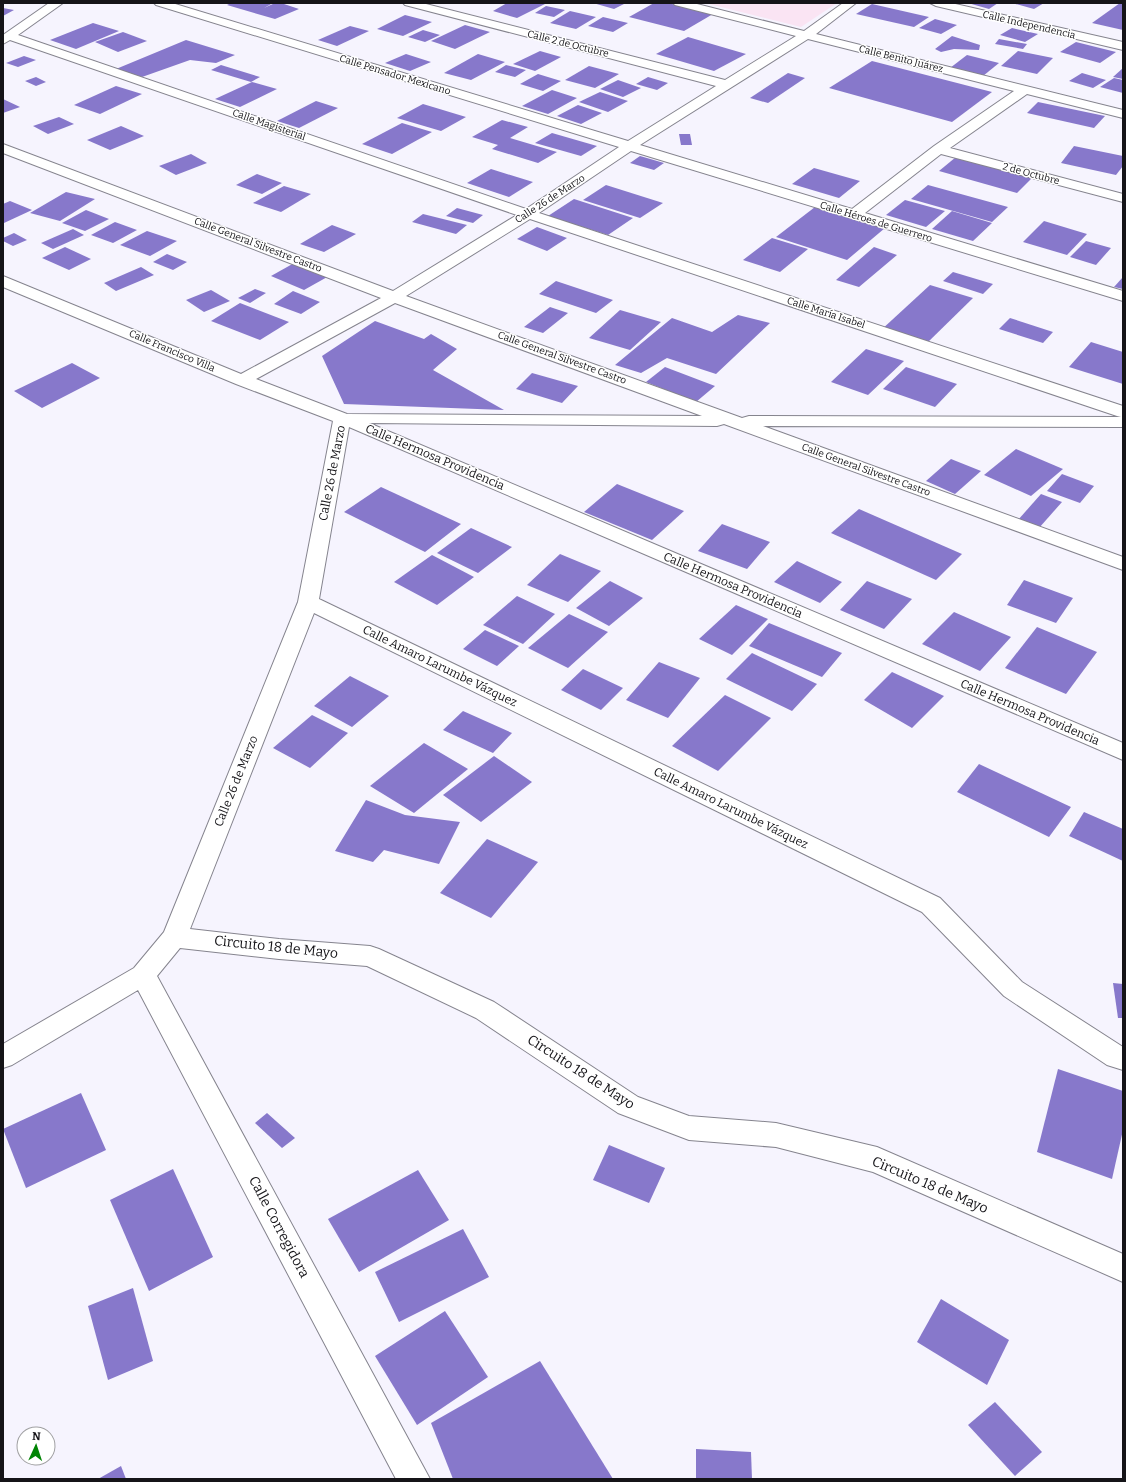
<svg xmlns="http://www.w3.org/2000/svg" width="1126" height="1482" font-family="Bitter,serif">
	<rect width="100%" height="100%" fill="#f6f4fe"/>
	<!-- education -->
	<path fill="#fae4f3" d="M705,3h132l-36,24z"/>
	<!-- building -->
	<g fill="#8778cb">
		<path d="M231,3h42l-9,5 11,-5h6l18,6 -24,10 -48,-14z"/>
		<path d="M507,3h40l-30,15 -24,-7z"/>
		<path d="M593,3h33l-12,6z"/>
		<path d="M654,3h14l45,11 -29,17 -55,-14z"/>
		<path d="M968,3h30l-9,6z"/>
		<path d="M1012,3h32l-10,6z"/>
		<path d="M1120,3h3v27l-31,-7z"/>
		<path d="M872,4l57,13 -15,10 -58,-13z"/>
		<path d="M546,6l19,4 -11,7 -19,-4z"/>
		<path d="M3,8l11,2 -11,6z"/>
		<path d="M570,11l26,6 -20,12 -26,-6z"/>
		<path d="M405,15l27,7 -29,14 -26,-7z"/>
		<path d="M603,17l25,6 -15,9 -25,-6z"/>
		<path d="M935,19l22,6 -16,9 -22,-6z"/>
		<path d="M93,23l26,8 -43,18 -26,-9z"/>
		<path d="M465,25l25,7 -35,17 -24,-8z"/>
		<path d="M350,26l19,5 -32,15 -19,-6z"/>
		<path d="M1012,28l26,6 -13,8 -25,-7z"/>
		<path d="M423,30l17,5 -15,7 -17,-5z"/>
		<path d="M123,32l24,9 -29,11 -23,-10z"/>
		<path d="M952,36l28,9 -1,5 -25,-1 -13,3 -6,-3z"/>
		<path d="M688,37l58,17 -32,17 -58,-17z"/>
		<path d="M999,39l28,5 -4,5 -28,-5z"/>
		<path d="M186,40l49,15 -19,8 -26,-3 -48,17 -26,-8z"/>
		<path d="M1076,42l40,10 -16,11 -40,-11z"/>
		<path d="M540,51l21,6 -26,14 -22,-7z"/>
		<path d="M1018,51l35,7 -16,16 -36,-8z"/>
		<path d="M406,54l25,8 -21,9 -25,-8z"/>
		<path d="M478,54l27,8 -34,18 -27,-7z"/>
		<path d="M967,55l32,8 -16,13 -33,-8z"/>
		<path d="M24,56l12,4 -18,7 -12,-4z"/>
		<path d="M872,61l120,31 -40,30 -123,-34z"/>
		<path d="M221,65l39,12 -9,5 -40,-12z"/>
		<path d="M506,65l20,5 -11,7 -20,-5z"/>
		<path d="M589,66l30,8 -24,14 -30,-8z"/>
		<path d="M1123,68v11l-10,-2z"/>
		<path d="M788,73l17,5 -37,25 -18,-5z"/>
		<path d="M1082,73l24,7 -13,8 -24,-7z"/>
		<path d="M538,74l23,7 -18,10 -23,-7z"/>
		<path d="M36,77l10,5 -10,4 -11,-5z"/>
		<path d="M648,77l20,6 -11,7 -21,-6z"/>
		<path d="M1114,78l9,2v13l-23,-6z"/>
		<path d="M618,80l23,8 -18,9 -23,-8z"/>
		<path d="M252,82l25,7 -37,18 -25,-8z"/>
		<path d="M116,86l26,8 -42,20 -26,-9z"/>
		<path d="M552,90l25,8 -29,16 -26,-8z"/>
		<path d="M600,92l28,9 -20,11 -29,-10z"/>
		<path d="M3,99l17,8 -17,6z"/>
		<path d="M316,101l22,7 -39,20 -22,-7z"/>
		<path d="M1038,102l67,14 -11,12 -67,-15z"/>
		<path d="M423,104l43,13 -25,14 -44,-13z"/>
		<path d="M578,105l24,8 -21,11 -24,-8z"/>
		<path d="M59,117l15,7 -26,10 -15,-8z"/>
		<path d="M502,120l26,7 -18,11 47,14 -19,11 -46,-14 6,-4 -26,-8z"/>
		<path d="M402,123l30,9 -40,22 -30,-10z"/>
		<path d="M121,126l23,10 -34,14 -23,-10z"/>
		<path d="M552,133l45,13 -16,10 -46,-13z"/>
		<path d="M679,134h11l2,11h-11z"/>
		<path d="M1074,146l49,10v10l-7,9 -55,-12z"/>
		<path d="M191,154l16,9 -31,12 -17,-9z"/>
		<path d="M640,156l24,7 -10,7 -24,-7z"/>
		<path d="M956,157l76,21 -15,15 -78,-22z"/>
		<path d="M814,168l46,13 -21,17 -47,-14z"/>
		<path d="M491,169l42,13 -24,15 -42,-14z"/>
		<path d="M257,174l25,9 -20,11 -26,-9z"/>
		<path d="M606,185l57,18 -23,15 -57,-18z"/>
		<path d="M928,185l80,22 -16,15 -81,-23z"/>
		<path d="M284,186l27,8 -30,18 -28,-9z"/>
		<path d="M66,192l29,7 -35,22 -30,-8z"/>
		<path d="M574,199l59,19 -25,17 -60,-19z"/>
		<path d="M905,200l40,11 -19,16 -40,-12z"/>
		<path d="M10,201l22,9 -28,13 -1,-1v-18z"/>
		<path d="M815,207l70,21 -38,32 -71,-23z"/>
		<path d="M457,208l26,7 -10,8 -27,-7z"/>
		<path d="M86,210l23,9 -24,12 -23,-8z"/>
		<path d="M952,211l40,12 -19,18 -41,-12z"/>
		<path d="M423,214l44,11 -11,9 -44,-12z"/>
		<path d="M1044,221l43,13 -20,21 -44,-13z"/>
		<path d="M115,222l22,8 -24,13 -22,-8z"/>
		<path d="M332,225l24,9 -32,18 -24,-8z"/>
		<path d="M537,227l30,11 -20,13 -30,-12z"/>
		<path d="M73,229l11,6 -31,14 -12,-6z"/>
		<path d="M147,231l30,10 -27,15 -30,-11z"/>
		<path d="M14,233l13,7 -14,6 -10,-5v-3z"/>
		<path d="M772,238l36,11 -28,23 -37,-12z"/>
		<path d="M1086,241l25,7 -15,17 -26,-8z"/>
		<path d="M65,247l26,12 -22,11 -27,-12z"/>
		<path d="M874,247l23,8 -38,32 -23,-7z"/>
		<path d="M167,254l20,8 -14,8 -20,-8z"/>
		<path d="M296,262l33,14 -25,14 -33,-14z"/>
		<path d="M141,267l13,8 -38,16 -12,-8z"/>
		<path d="M953,272l40,12 -10,10 -40,-13z"/>
		<path d="M1123,277v12l-9,-2z"/>
		<path d="M556,281l57,19 -17,13 -57,-19z"/>
		<path d="M930,285l43,13 -48,47 -45,-14z"/>
		<path d="M255,289l11,4 -16,10 -12,-5z"/>
		<path d="M211,290l19,11 -26,11 -18,-12z"/>
		<path d="M293,291l27,11 -19,12 -27,-10z"/>
		<path d="M240,303l49,19 -29,18 -49,-19z"/>
		<path d="M550,307l18,6 -25,20 -19,-6z"/>
		<path d="M620,310l41,12 -31,28 -41,-12z"/>
		<path d="M738,315l32,8 -54,51 -49,-16 -26,15 -26,-8 57,-47 40,14z"/>
		<path d="M1010,318l43,14 -10,11 -44,-14z"/>
		<path d="M375,321l49,18 7,-5 26,15 -24,21 71,40 -160,-6 -22,-48z"/>
		<path d="M1091,342l32,10v32l-54,-17z"/>
		<path d="M866,349l38,12 -36,34 -37,-13z"/>
		<path d="M72,363l28,15 -58,30 -28,-17z"/>
		<path d="M665,367l50,19 -19,16 -50,-20z"/>
		<path d="M906,367l51,17 -22,23 -52,-18z"/>
		<path d="M532,373l46,13 -16,17 -46,-14z"/>
		<path d="M1016,449l47,20 -32,27 -47,-21z"/>
		<path d="M951,459l30,12 -26,23 -29,-13z"/>
		<path d="M1062,474l32,12 -14,17 -33,-12z"/>
		<path d="M617,484l67,27 -32,29 -68,-28z"/>
		<path d="M381,487l80,37 -36,28 -81,-40z"/>
		<path d="M1041,494l21,8 -23,26 -21,-8z"/>
		<path d="M859,509l103,45 -26,26 -105,-47z"/>
		<path d="M722,524l48,18 -23,27 -49,-18z"/>
		<path d="M471,528l41,19 -34,26 -41,-20z"/>
		<path d="M560,554l41,17 -33,31 -41,-17z"/>
		<path d="M432,555l42,22 -37,28 -43,-23z"/>
		<path d="M797,561l45,21 -22,21 -46,-21z"/>
		<path d="M1024,580l49,18 -17,25 -49,-18z"/>
		<path d="M610,581l33,17 -34,28 -33,-18z"/>
		<path d="M867,581l45,18 -28,30 -44,-19z"/>
		<path d="M517,596l38,18 -32,30 -40,-19z"/>
		<path d="M736,605l32,14 -36,36 -33,-16z"/>
		<path d="M954,612l57,25 -31,34 -58,-27z"/>
		<path d="M569,614l39,18 -40,36 -40,-20z"/>
		<path d="M769,623l73,30 -20,24 -73,-31z"/>
		<path d="M1037,627l60,25 -31,42 -61,-26z"/>
		<path d="M485,630l34,16 -22,20 -34,-17z"/>
		<path d="M752,653l65,31 -25,27 -66,-32z"/>
		<path d="M659,662l41,16 -32,40 -42,-18z"/>
		<path d="M583,669l40,19 -22,22 -40,-20z"/>
		<path d="M892,672l52,24 -32,32 -48,-28z"/>
		<path d="M350,676l39,20 -37,31 -38,-21z"/>
		<path d="M725,695l46,23 -53,53 -46,-25z"/>
		<path d="M463,711l49,22 -19,20 -50,-23z"/>
		<path d="M312,715l36,18 -38,35 -37,-20z"/>
		<path d="M424,743l44,26 -54,44 -44,-27z"/>
		<path d="M494,756l38,26 -51,40 -38,-27z"/>
		<path d="M979,764l92,43 -22,30 -92,-45z"/>
		<path d="M366,800l39,15 55,7 -21,42 -55,-14 -11,12 -38,-11z"/>
		<path d="M1084,812l39,17v32l-54,-25z"/>
		<path d="M487,839l51,23 -47,56 -51,-25z"/>
		<path d="M1113,983l10,1v34h-5z"/>
		<path d="M1058,1069l65,22v39l-11,49 -75,-27z"/>
		<path d="M81,1093l25,57 -80,38 -23,-59z"/>
		<path d="M267,1113l28,25 -13,10 -27,-25z"/>
		<path d="M609,1145l56,23 -16,35 -56,-23z"/>
		<path d="M173,1169l40,88 -64,34 -39,-91z"/>
		<path d="M418,1170l31,50 -90,52 -31,-53z"/>
		<path d="M463,1229l26,48 -90,45 -24,-50z"/>
		<path d="M133,1288l20,73 -45,19 -20,-74z"/>
		<path d="M941,1299l68,41 -22,45 -70,-43z"/>
		<path d="M445,1311l43,66 -71,48 -42,-69z"/>
		<path d="M540,1361l73,118h-160l-22,-56z"/>
		<path d="M995,1402l47,50 -27,24 -47,-51z"/>
		<path d="M696,1449l55,3 1,27h-56z"/>
		<path d="M121,1466l5,13h-28z"/>
	</g>
	<g fill="none" stroke-linecap="round" stroke-linejoin="round">
		<!-- street casing -->
		<g stroke="#85848e" stroke-width="2">
			<g id="street">
				<path d="M49,3h14l-45,32 508,174 93,-62 -463,-142 -2,-2h18l456,138 88,-55 -311,-81 -2,-2h19l303,77 71,-44 -121,-31 -2,-2h20l111,28 39,-28h13l-40,31 307,76v8l-96,-24 -77,54 173,46v8l-182,-48 -76,59 258,78v10l-492,-150 -92,62 584,193v21l-360,-1 360,131v13l-399,-146 -7,2 -348,-3 754,320v17l-774,-333 -30,172 621,299 82,84 101,65v23l-16,-5 -103,-69 -82,-84 -608,-299 -124,316 89,10 91,7 9,3 115,53 144,95 51,19 87,7 101,24 246,107v28l-250,-110 -97,-25 -87,-7 -71,-27 -142,-95 -109,-52 -88,-7 -99,-11 -23,28 273,503h-34l-258,-489 -126,75 -9,3v-24l131,-76 30,-36 134,-330 35,-181 -97,-37 -233,-97v-11l238,98 140,-76 -378,-145v-9l390,147 124,-76 -507,-175 -7,4v-9zM808,39l206,52 -80,55 -82,63 -212,-64zM530,219l587,197 4,1 -372,-1 -7,2 -336,-122zM395,303l307,113 -355,-2 -91,-35z"/>
				<path d="M930,3h21l172,39v8l-187,-44z"/>
			</g>
		</g>
		<!-- street -->
		<use href="#street" fill="#fff" fill-rule="evenodd"/>
	</g>
	<g text-anchor="middle" dominant-baseline="central" stroke-width="3" stroke-linejoin="round" paint-order="stroke">
		<!-- far-street labels -->
		<g font-size="10" fill="#151418" stroke="#fff">
			<text transform="translate(1029 25) rotate(13)">Calle Independencia</text>
			<text transform="translate(568 44) rotate(14)">Calle 2 de Octubre</text>
			<text transform="translate(901 59) rotate(14)">Calle Benito Juárez</text>
			<text transform="translate(395 75) rotate(17)">Calle Pensador Mexicano</text>
			<text transform="translate(269 125) rotate(19)">Calle Magisterial</text>
			<text transform="translate(1031 174) rotate(15)">2 de Octubre</text>
			<text transform="translate(550 199) rotate(-33)">Calle 26 de Marzo</text>
			<text transform="translate(876 222) rotate(17)">Calle Héroes de Guerrero</text>
			<text transform="translate(258 245) rotate(21)">Calle General Silvestre Castro</text>
			<text transform="translate(826 313) rotate(18)">Calle María Isabel</text>
			<text transform="translate(172 351) rotate(23)">Calle Francisco Villa</text>
			<text transform="translate(562 358) rotate(20)">Calle General Silvestre Castro</text>
			<text transform="translate(866 470) rotate(20)">Calle General Silvestre Castro</text>
		</g>
		<!-- street labels -->
		<g font-size="12" fill="#151418" stroke="#fff">
			<text transform="translate(435 457) rotate(23)">Calle Hermosa Providencia</text>
			<text transform="translate(332 473) rotate(-79)">Calle 26 de Marzo</text>
			<text transform="translate(733 585) rotate(23)">Calle Hermosa Providencia</text>
			<text transform="translate(440 666) rotate(26)">Calle Amaro Larumbe Vázquez</text>
			<text transform="translate(1030 712) rotate(23)">Calle Hermosa Providencia</text>
			<text transform="translate(236 781) rotate(-68)">Calle 26 de Marzo</text>
			<text transform="translate(731 808) rotate(26)">Calle Amaro Larumbe Vázquez</text>
		</g>
		<!-- near-street labels -->
		<g font-size="14" fill="#151418" stroke="#fff">
			<text transform="translate(276 947) rotate(6)">Circuito 18 de Mayo</text>
			<text transform="translate(581 1072) rotate(33)">Circuito 18 de Mayo</text>
			<text transform="translate(930 1185) rotate(23)">Circuito 18 de Mayo</text>
			<text transform="translate(279 1227) rotate(62)">Calle Corregidora</text>
		</g>
	</g>
	<!-- border -->
	<rect width="1126" height="1482" fill="none" stroke="#151418" stroke-width="8"/>
	<!-- north arrow -->
	<g transform="translate(36 1446) rotate(3)"><circle r="19" fill="#ffffff" stroke="#a1a1a3"/>
	<path d="M0-3L7 15L0 10L-7 15Z" fill="#008404"/>
	<text y="-6" font-size="11" font-weight="bold" text-anchor="middle" fill="#151418">N</text>
	</g>
</svg>
